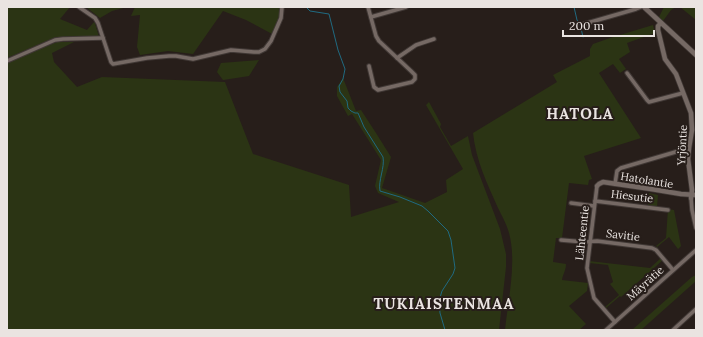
<svg xmlns="http://www.w3.org/2000/svg" width="703" height="337" font-family="Lora,serif">
	<rect width="100%" height="100%" fill="#271e1a"/>
	<!-- green -->
	<g fill="#2b3414">
		<path d="M7,7h63l-10,12 27,11 7,-8 1,1 4,14h-43l-49,21z"/>
		<path d="M86,7h41l-15,4 -12,7z"/>
		<path d="M135,7h147v2l-8,26 -28,-15 -23,-9 -30,43 -25,-3 -28,4 -3,-8 3,-32 -9,1z"/>
		<path d="M664,7h12l-5,3 -8,11 -4,-4z"/>
		<path d="M680,7h16v13z"/>
		<path d="M653,25l2,8 -28,10 3,9 -11,7 7,10 -6,4 -7,-9 -14,9 42,65 -57,18 8,23 -3,1 -1,5 -19,-2 -7,55h-6l-3,24 13,2c0,6 -3,10 -4,16l26,3 -1,8 -18,15 17,18 -7,6h-74c3,-30 12,-68 4,-97 -2,-8 -7,-17 -11,-25 -11,-25 -22,-47 -25,-75l84,-51 -4,-7 37,-19v-7l3,-5 17,-6z"/>
		<path d="M57,42h17l-22,11 2,9 23,25 25,-10 123,5 28,72 96,31 2,32 48,-15 -21,-9 -3,-7 6,-26 -29,-46 -4,2 -11,-20v-9l6,-9 13,33 5,-1 15,23 15,24 -9,31 43,15 22,-11 -1,-12 17,-11 -37,-64 3,-3 12,22 -1,3 11,19 17,-10 4,19 28,74 6,25v13l-7,63h-492v-268z"/>
		<path d="M259,60l-10,16 -26,4 -6,-8 4,-9z"/>
		<path d="M649,193l9,2 -1,12 -9,-1z"/>
		<path d="M668,209l6,1 7,36 -3,3 -9,-12 -12,10 -1,-1 10,-8z"/>
		<path d="M661,258l2,2 -42,37 -1,-1 -14,12 -1,-1 14,-12 -9,-11 3,-2 -5,-17 -19,-2v-2l61,7z"/>
		<path d="M696,275v6l-55,49h-9l60,-53z"/>
	</g>
	<g fill="none" stroke-linecap="round" stroke-linejoin="round">
		<!-- stream -->
		<g stroke="#206a81" stroke-width="1">
			<path d="M306,7l4,4 19,3 9,36 7,19 -2,10 -4,7 1,6 7,9 1,7 3,3 4,2h3l6,14 19,30c2,11 -5,23 -3,34l20,6 22,9 6,5 20,20 3,9 4,28 -2,6 -11,17 -3,10 1,12 5,17"/>
			<path d="M574,7l3,13 3,4 3,13"/>
		</g>
		<!-- minor casing -->
		<g stroke="#403835" stroke-width="5.5">
			<g id="minor">
				<path d="M79,7l16,11 3,5 13,39 2,2 34,-6 22,-2h7l17,3 38,-9 23,2h5l6,-3 6,-8 10,-23 1,-11"/>
				<path d="M368,7l8,29 3,5 32,30 4,4v4l-3,3 -34,8 -4,-3 -5,-21"/>
				<path d="M371,17l35,-10"/>
				<path d="M584,24l52,-15 5,-2"/>
				<path d="M397,58l19,-13 18,-6"/>
				<path d="M7,61l48,-21 8,-1 40,-1"/>
				<path d="M627,73l20,27 2,2 34,-9"/>
				<path d="M615,184l2,-13 4,-3 68,-20"/>
				<path d="M597,186l-10,82 7,30 21,24"/>
				<path d="M691,198l1,12 4,18"/>
				<path d="M595,201l73,9"/>
				<path d="M571,203l23,3"/>
				<path d="M561,240l23,2 13,-1 55,7 4,2 17,20"/>
				<path d="M606,330l90,-80"/>
				<path d="M673,330l23,-21"/>
			</g>
		</g>
		<!-- tertiary casing -->
		<g stroke="#403835" stroke-width="6">
			<g id="tertiary">
				<path d="M644,7l52,48"/>
				<path d="M661,23l-3,3v4l7,29 11,15 15,39 1,17 -3,18 -1,11 4,31 -1,8"/>
				<path d="M597,186l2,-2 4,-2 48,7 30,5 15,1"/>
			</g>
		</g>
		<!-- minor -->
		<use href="#minor" stroke="#756964" stroke-width="3.5"/>
		<!-- tertiary -->
		<use href="#tertiary" stroke="#756964" stroke-width="4.5"/>
	</g>
	<g text-anchor="middle" dominant-baseline="central" stroke-width="4" stroke-linejoin="round" paint-order="stroke">
		<!-- street labels -->
		<g font-size="11" fill="#eae4e1" stroke="#271e1a">
			<text transform="translate(682 145) rotate(-87)">Yrjöntie</text>
			<text transform="translate(647 180) rotate(9)">Hatolantie</text>
			<text transform="translate(632 196) rotate(7)">Hiesutie</text>
			<text transform="translate(582 233) rotate(-84)">Lähteentie</text>
			<text transform="translate(623 235) rotate(7)">Savitie</text>
			<text transform="translate(645 283) rotate(-42)">Mäyrätie</text>
		</g>
		<!-- district labels -->
		<g font-size="15" font-weight="bold" letter-spacing="1" fill="#eae4e1" stroke="#271e1a">
			<text x="580" y="113">HATOLA</text>
			<text x="444" y="303">TUKIAISTENMAA</text>
		</g>
	</g>
	<!-- border -->
	<rect width="703" height="337" fill="none" stroke="#eae4e1" stroke-width="16"/>
	<!-- scale -->
	<path d="M563 30v6h91v-6" fill="none" stroke="#eae4e1" stroke-width="2"/>
	<text x="569" y="30" font-size="12" fill="#eae4e1" stroke="#271e1a" stroke-width="3" paint-order="stroke">200 m</text>
</svg>
